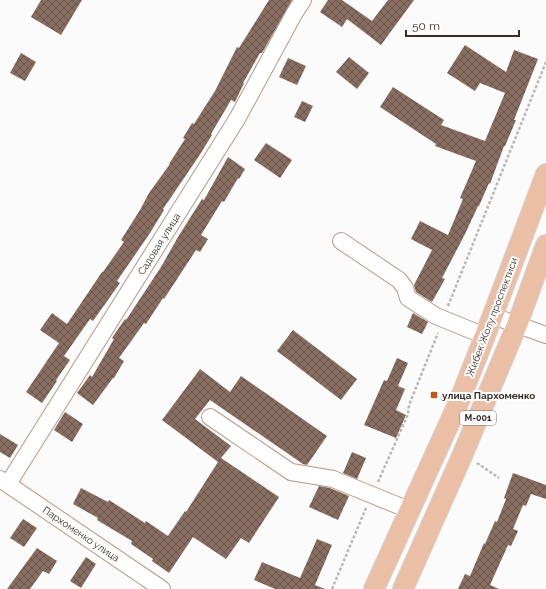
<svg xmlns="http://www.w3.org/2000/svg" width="546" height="589" font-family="Raleway,sans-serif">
	<defs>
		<pattern id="building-cross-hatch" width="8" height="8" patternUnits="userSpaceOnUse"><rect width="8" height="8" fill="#886e61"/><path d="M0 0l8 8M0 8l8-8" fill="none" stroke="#6a564c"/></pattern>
	</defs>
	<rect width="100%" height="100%" fill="#fbfbfb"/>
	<!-- building -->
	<g fill="url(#building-cross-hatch)">
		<path d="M41,0h41l-21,35 -30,-18z"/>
		<path d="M269,0h23l-30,53h-2l-17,30h1l-9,19 -4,-2 -20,34 1,1 -13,21 -36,53 1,1 -14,23 -33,48 3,2 -27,38 -3,-2 -26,37 6,4 -14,20 1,1 -15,22 -16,-11 33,-49 -19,-13 12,-17 15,11 35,-52h1l21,-30 -3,-2 19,-30 9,-17 21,-29h-1l16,-25 -2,-1 9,-15 2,1 21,-33 22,-44 2,1z"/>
		<path d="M328,0h14l30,21 16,-21h26l-33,45 -34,-26 -5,8 -22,-15z"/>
		<path d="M465,45l41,27 8,-22 24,9 -24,61h2l-11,26h-1l-14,38 -1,-1 -10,23h-1l-13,28 -23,44 3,1 -13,23 -16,-10 -2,-7 18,-35 -21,-11 9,-18 28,14 15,-36 -3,-1 16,-37 -41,-15 1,-2 -56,-37 13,-20 51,33 -3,5 44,16 20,-48 -25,-10 -5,8 -28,-18z"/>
		<path d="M21,53l15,9 -11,19 -15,-8z"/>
		<path d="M349,57l20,16 -12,16 -21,-17z"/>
		<path d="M288,58l18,8 -9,19 -18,-8z"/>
		<path d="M302,101l11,5 -8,16 -11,-5z"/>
		<path d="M266,143l26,17 -12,18 -26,-18z"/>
		<path d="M228,157l17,12 -6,10 -1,-1 -14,24 -2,-1 -21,34 7,4 -8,13 -4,-2 -32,49 -1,-1 -17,26 -2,-1 -25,35 5,3 -10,17h-1l-20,27 -16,-12 13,-18 2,2 22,-38 -2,-1 13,-19 1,1 35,-53 17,-30 24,-38 2,1z"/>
		<path d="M413,313l15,9 -6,12 -15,-7z"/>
		<path d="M293,330l64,49 -16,21 -64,-49z"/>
		<path d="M397,358l11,5 -10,23 7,3 -9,21 10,5 -10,23 -32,-13 20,-45 3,1z"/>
		<path d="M200,369l30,23 11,-16 86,60 -20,29 -4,-1 -93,-64 -15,19 36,27 -10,12 58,39 -30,46 -8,-5 -15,21 -33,-22 -24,36 -17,-12 1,-2 -22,-15 1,-3 -35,-21 1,-2 -25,-14 8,-16 27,14 1,-2 36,23 1,-2 22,15 17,-25 1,1 32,-50 -56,-42z"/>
		<path d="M65,412l18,12 -11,18 -18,-12z"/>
		<path d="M0,434l18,11 -8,13 -10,-6z"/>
		<path d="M352,452l14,6 -9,21 -14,-6z"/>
		<path d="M513,473l33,12v14l-15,-5 -5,12 -3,-1 -10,24 5,2 -7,15 -3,-1 -18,40 9,4h-41l7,-15 5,2 14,-33 1,1 10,-23 2,1 9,-23 -2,-1z"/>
		<path d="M319,486l11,2 19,8 -11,24 -29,-13z"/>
		<path d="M23,519l14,9 -13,19 -14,-9z"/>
		<path d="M317,539l15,6 -17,40 10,4h-50l-21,-9 8,-18 38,16z"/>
		<path d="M37,548l20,13 -8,13 -6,-3 -13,18h-23z"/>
		<path d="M86,557l10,7 -15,24 -11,-7z"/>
	</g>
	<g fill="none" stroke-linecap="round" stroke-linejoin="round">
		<!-- minor casing -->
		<g stroke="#b4998b" stroke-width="18">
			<g id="minor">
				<path d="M341,241l58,39 6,8 3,10 28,18 49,20"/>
				<path d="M493,316l53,19"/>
				<path d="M210,417l81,55 42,7 76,31"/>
				<path d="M0,479l162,110"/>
				<path d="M8,484l229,-365 57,-105 9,-14"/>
			</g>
		</g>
		<!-- major casing -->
		<g stroke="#d7d5d4" stroke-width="22">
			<g id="major">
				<path d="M374,589l84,-185 27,-68 61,-162"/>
				<path d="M403,589l59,-133 55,-131 29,-80"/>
			</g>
		</g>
		<!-- path -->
		<g stroke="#bbb7b5" stroke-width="2.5" stroke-dasharray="3 2" stroke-linecap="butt">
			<path d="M448,306l98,-244"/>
			<path d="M477,463l22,15"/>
			<path d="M378,482l30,-68 1,-9 29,-72"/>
			<path d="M332,589l34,-81"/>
		</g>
		<!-- minor -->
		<use href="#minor" stroke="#fff" stroke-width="16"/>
		<!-- major -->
		<use href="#major" stroke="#ebbea6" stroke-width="20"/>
	</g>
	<!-- markers -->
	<rect fill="#bd5c1a" stroke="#fff" stroke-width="1.5" x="430" y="391" width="8" height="8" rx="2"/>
	<g text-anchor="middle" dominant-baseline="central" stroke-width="4" stroke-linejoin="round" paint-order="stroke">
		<!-- shield labels -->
		<rect fill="#fff" stroke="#746c68" stroke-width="1" x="460" y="411" width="36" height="14" rx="3"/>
		<g font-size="9" font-weight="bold" fill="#382d27">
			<text x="478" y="418">М-001</text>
		</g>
		<!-- street labels -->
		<g font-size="10" fill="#382d27" stroke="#fff">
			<text transform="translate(159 244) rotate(-58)">Садовая улица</text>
			<text transform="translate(492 317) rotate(-69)">Жибек Жолу проспектиси</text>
			<text transform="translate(81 534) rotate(34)">Пархоменко улица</text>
		</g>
		<!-- poi labels -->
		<g font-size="10" font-weight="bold" fill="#382d27" stroke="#fff" text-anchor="start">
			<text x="442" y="395">улица Пархоменко</text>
		</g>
	</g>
	<!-- scale -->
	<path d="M406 30v6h113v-6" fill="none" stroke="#382d27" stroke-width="2"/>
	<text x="412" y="30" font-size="12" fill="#382d27" stroke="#ffffff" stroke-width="3" paint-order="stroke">50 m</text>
</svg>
